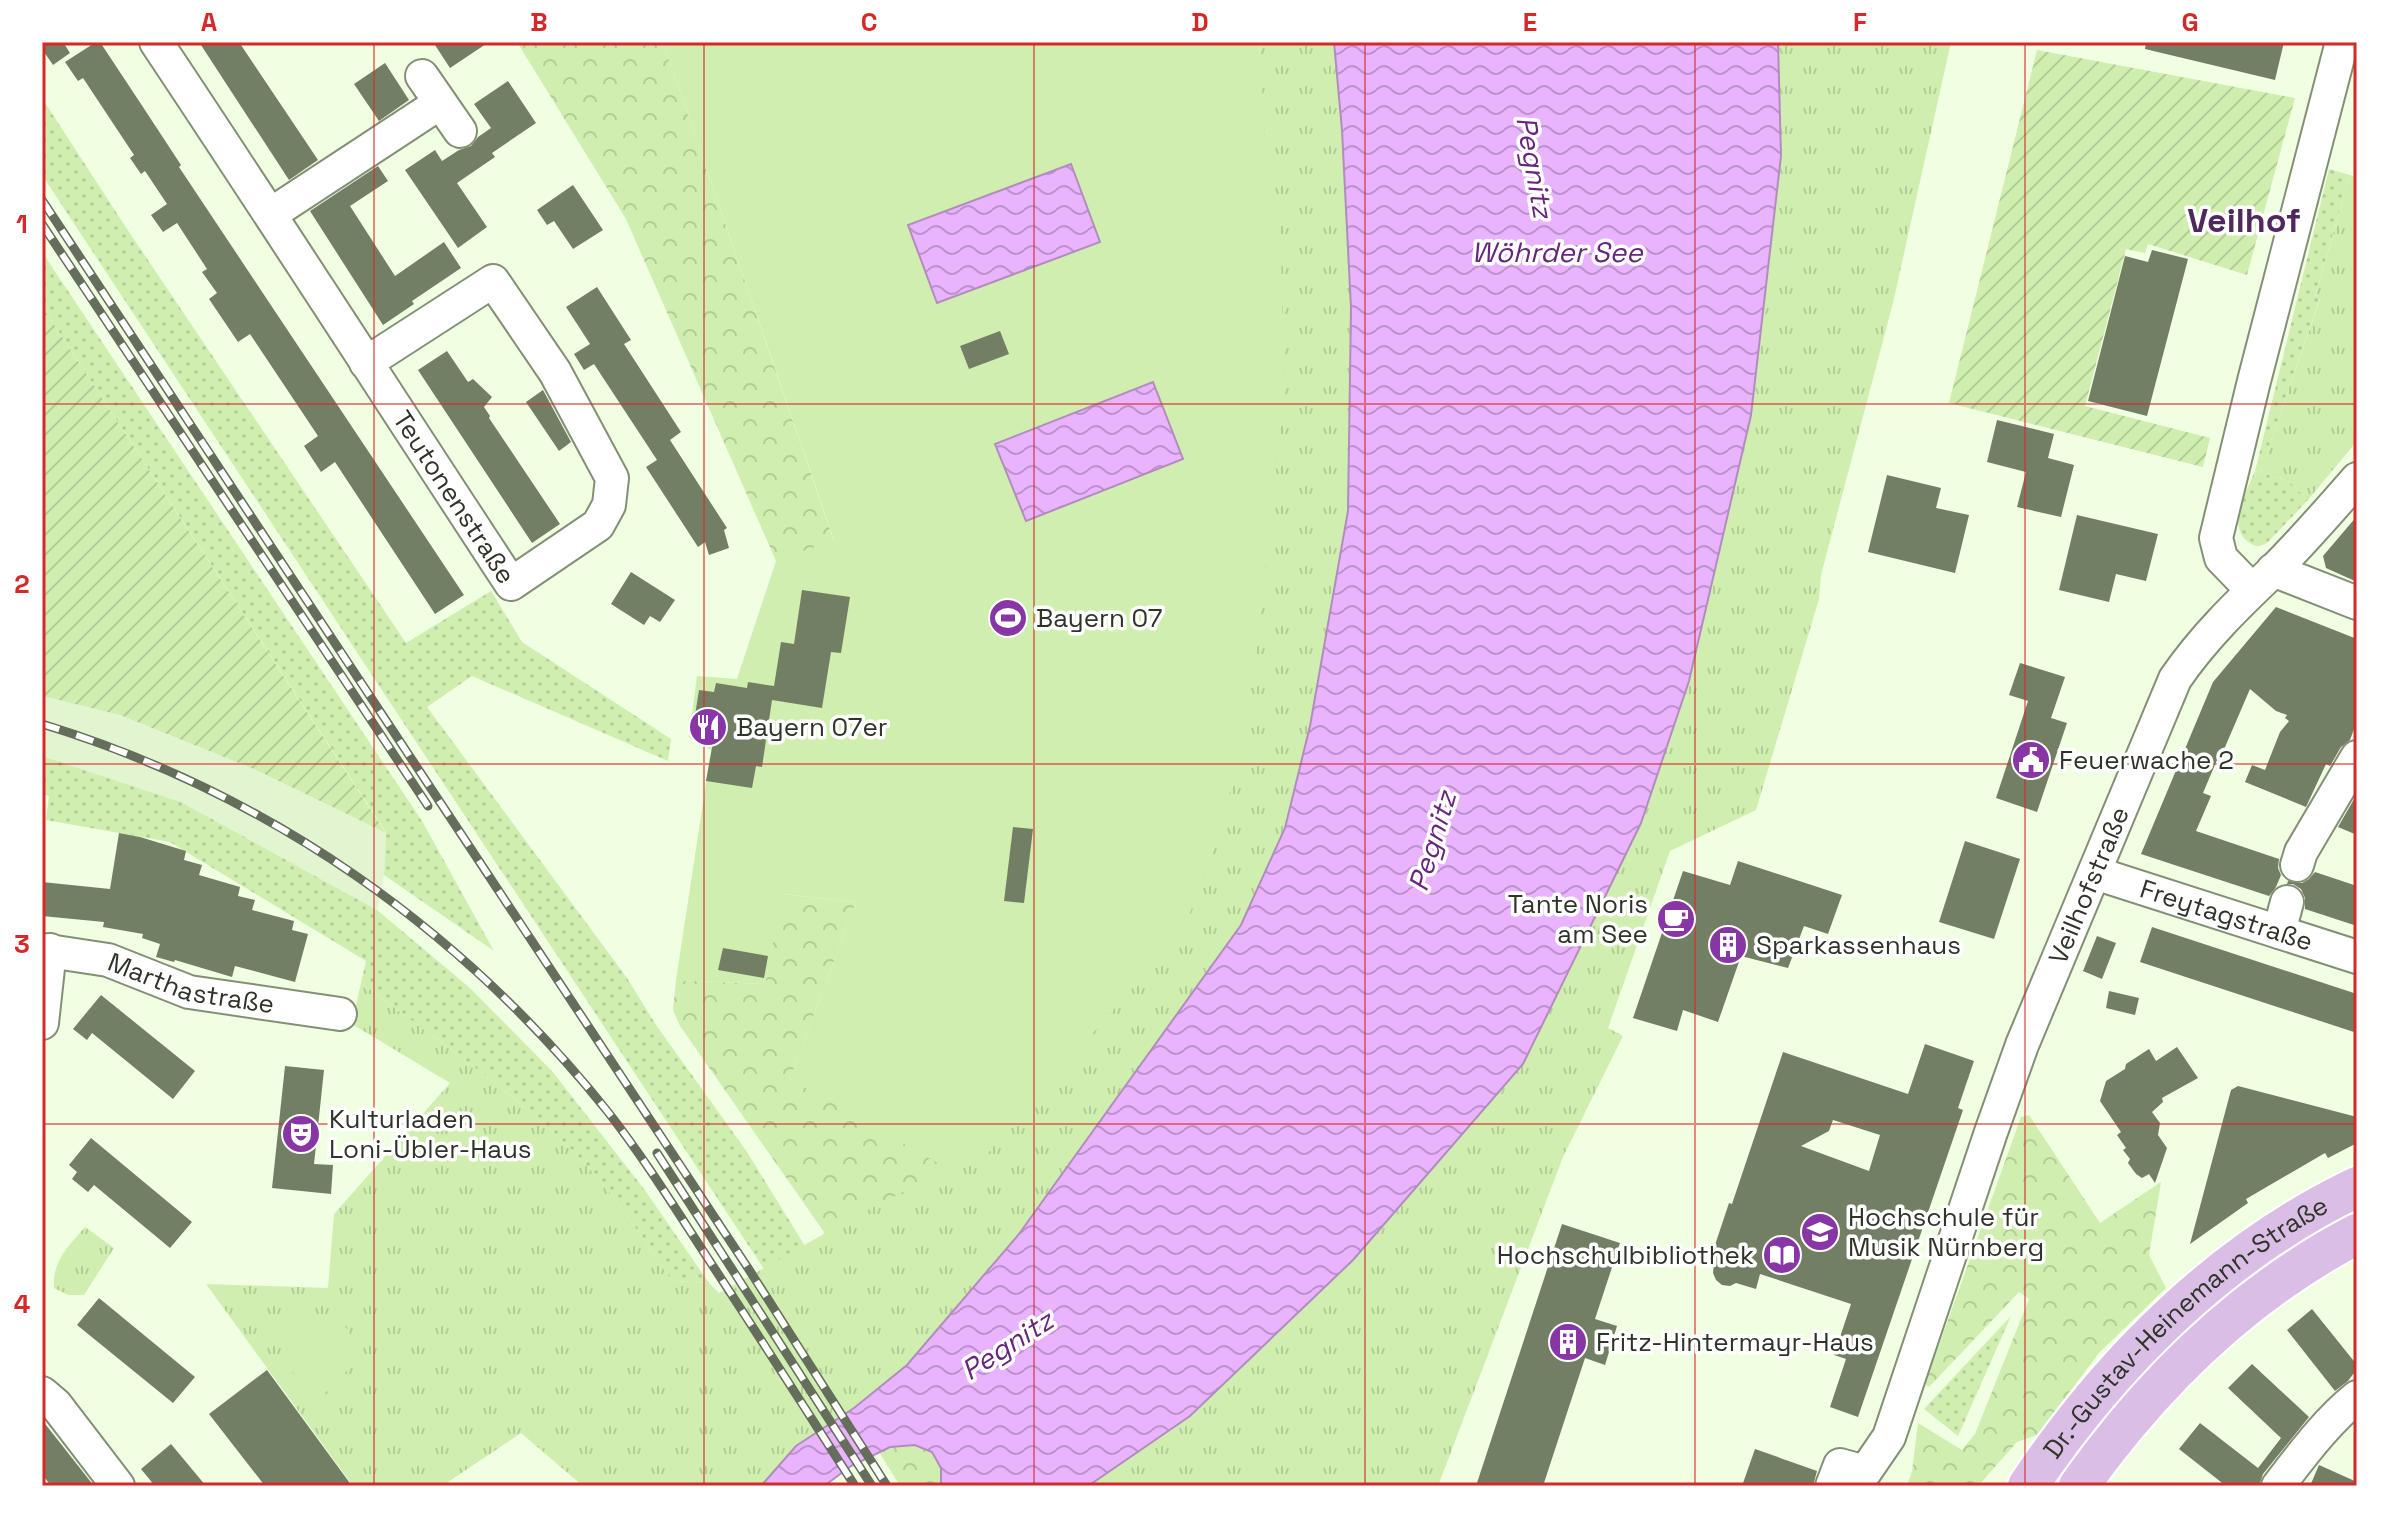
<svg xmlns="http://www.w3.org/2000/svg" width="2399" height="1528" font-family="'Space Grotesk',sans-serif">
	<defs>
		<pattern id="grass-dots" width="8" height="8" patternUnits="userSpaceOnUse" patternTransform="scale(2)"><rect width="8" height="8" fill="#d0eeaf"/><path d="M2 2h.1M6 6h.1" fill="none" stroke="#b3cd97" stroke-width="1.8" stroke-linecap="round"/></pattern>
		<pattern id="forest-crowns" width="20" height="18" patternUnits="userSpaceOnUse" patternTransform="scale(2)"><rect width="20" height="18" fill="#d0eeaf"/><path d="M2 6a3 3 0 1 1 6 0M12 15a3 3 0 1 1 6 0" fill="none" stroke="#b3cd97"/></pattern>
		<pattern id="park-tufts" width="24" height="20" patternUnits="userSpaceOnUse" patternTransform="scale(2)"><rect width="24" height="20" fill="#d0eeaf"/><path d="M3 7l-1-3M5 7V3M7 7l1-3M15 17l-1-3M17 17v-4M19 17l1-3" fill="none" stroke="#b3cd97"/></pattern>
		<pattern id="garden-furrows" width="10" height="10" patternUnits="userSpaceOnUse" patternTransform="scale(2)"><rect width="10" height="10" fill="#d0eeaf"/><path d="M-1 1l2-2M0 10L10 0M9 11l2-2" fill="none" stroke="#b3cd97"/></pattern>
		<pattern id="water-waves" width="16" height="10" patternUnits="userSpaceOnUse" patternTransform="scale(2)"><rect width="16" height="10" fill="#e9b3fe"/><path d="M0 5q4-4 8 0t8 0" fill="none" stroke="#bd92ce"/></pattern>
	</defs>
	<rect width="100%" height="100%" fill="#f0ffe1"/>
	<!-- built -->
	<path fill="#e3f5d0" d="M42,696l78,19 136,55 130,63 -2,42 -7,35 -196,-108 -139,-46z"/>
	<!-- grass -->
	<g fill="url(#grass-dots)">
		<path d="M42,98l85,131 279,414 85,-52 31,51 149,97 -3,22 -196,-85 -45,31 200,271 29,47 91,127 58,94 -41,23 -722,-1094z"/>
		<path d="M2329,169l21,6 -35,121 5,2 -55,160 -7,1z"/>
		<path d="M42,252l380,569 72,130 -110,-76 2,-43 -344,-526z"/>
		<path d="M2255,471l34,10 19,19 -40,42c-6,4 -12,6 -18,1 -25,-15 -3,-52 5,-72z"/>
		<path d="M42,756l139,46 196,108 93,78 82,83 92,118 65,94 -37,-2c-27,-38 -52,-79 -83,-113 -67,-72 -150,-126 -228,-185l5,-22 -196,-119 -124,-22 3,-24 -7,-2z"/>
		<path d="M2011,1316l-53,120 -34,-27z"/>
	</g>
	<!-- forest -->
	<g fill="url(#forest-crowns)">
		<path d="M517,42h146l171,499 -58,20 -150,-342z"/>
		<path d="M1259,42h75l-24,684 -291,508 -205,27 10,-29 -144,-206 -7,-16 3,-30 89,4 16,-90 75,8 -66,177 193,79 201,-229 77,-879z"/>
		<path d="M2029,1115l71,108 61,-41 -12,73 17,33 -67,65 -62,82 -20,7 -39,44h-71l5,-15 6,-48 44,27 13,-16 54,-135 -10,-7 -90,95 -4,-3 96,-267z"/>
		<path d="M915,1445l17,7 9,16v18h-41l-21,-34 11,-5z"/>
	</g>
	<!-- park -->
	<g fill="url(#park-tufts)">
		<path d="M1259,42h75l8,88 9,178 -3,203 -38,215 -25,102 -44,97 -222,309 -112,131 -53,43 -58,38 -35,40h-178l-62,-53 -79,53h-89l-147,-202 122,4 6,-74 116,-131 -98,-59 9,-41c78,59 161,113 228,185 31,34 56,75 83,113l37,2 10,10c87,-47 171,-102 264,-135l201,-229 36,-99 25,-97 23,-186 16,-164 -4,-168 -13,-45z"/>
		<path d="M1778,42h173l-58,261 -72,272 -2,24 -63,211 -86,41 -62,177 15,8 -60,121 -125,329h-350l102,-70 163,-156 170,-196 118,-241 48,-142 62,-266 30,-259z"/>
		<path d="M2350,175l7,3v263l-49,59 -19,-19 -34,-10 3,-12 7,-1 55,-159 -5,-2z"/>
		<path d="M85,1227l29,21 -30,47h-16l-14,-7c-2,-27 14,-41 31,-61z"/>
	</g>
	<!-- garden -->
	<g fill="url(#garden-furrows)">
		<path d="M2037,50l258,48 -48,177 -99,-31 -3,9 -19,-4 -41,157 125,32 -7,29 -254,-64z"/>
		<path d="M42,306l344,527 -130,-63 -136,-55 -78,-19z"/>
	</g>
	<!-- pitch -->
	<g fill="#d0eeaf">
		<path d="M663,42h596l8,128 13,45 4,168 -16,164 -23,186 -25,97 -36,99 -201,229 -33,12 -160,-91 66,-177 -74,-8 -17,90 -89,-4 35,-230 -22,-13 8,-61 40,3 39,-118 58,-21z"/>
		<path d="M299,1318l13,18 -24,17 -14,-18z"/>
		<path d="M340,1318c27,39 7,60 -27,84l-30,-44z"/>
	</g>
	<!-- water -->
	<g fill="url(#water-waves)" stroke="#b18dbe" stroke-width="2">
		<path d="M1334,42h444l3,114 -30,259 -62,266 -48,142 -118,241 -170,196 -163,156 -102,70h-147v-18l-9,-16 -17,-7 -25,2 -39,19 -27,20h-63l35,-40 58,-38 53,-43 112,-131 222,-309 44,-97 25,-102 38,-215 3,-203 -9,-178z"/>
		<path d="M1071,164l29,78 -163,61 -29,-78z"/>
		<path d="M1153,382l30,77 -157,62 -31,-77z"/>
	</g>
	<!-- building -->
	<g fill="#737f65" fill-rule="evenodd">
		<path d="M42,42h21l7,11 -17,12 -11,-16z"/>
		<path d="M96,42h4l39,59 42,64 -2,2 285,428 -29,19 -100,-152 -14,10 -17,-26 14,-10 -68,-102 -12,8 -29,-43 8,-6 -15,-21 5,-3 -30,-46 -14,9 -12,-17 16,-11 -22,-33 -4,3 -11,-16 4,-3 -51,-77 -5,3 -13,-19z"/>
		<path d="M199,42h40l79,118 -29,20z"/>
		<path d="M433,42h56l-39,26z"/>
		<path d="M2146,42h138l-9,38 -130,-31z"/>
		<path d="M385,63l24,37 -30,21 -25,-37z"/>
		<path d="M508,81l28,42 -44,30 3,4 -38,26 30,44 -29,21 -53,-78 30,-20 7,11 17,-11 12,-4 7,-9 13,-9 -17,-24z"/>
		<path d="M378,166l10,15 -38,25 45,70 49,-34 17,26 -49,33 2,3 -31,21 -73,-114z"/>
		<path d="M573,185l30,45 -30,19 -19,-28 -7,4 -10,-15z"/>
		<path d="M2152,250l36,9 -41,157 -59,-15 37,-145 23,6z"/>
		<path d="M597,287l34,53 -7,4 57,88 -11,8 57,88 -3,2 5,18 -20,7 -4,-13 -7,5 -52,-80 11,-7 -63,-96 -10,6 -10,-16 16,-10 -24,-37z"/>
		<path d="M1000,331l9,23 -40,15 -9,-23z"/>
		<path d="M447,351l21,31 5,-3 19,18 -8,10 6,9 -1,2 71,106 -28,19 -114,-173z"/>
		<path d="M543,390l28,52 -12,9 -33,-49z"/>
		<path d="M1997,420l57,14 -6,24 26,7 -13,52 -44,-10 9,-35 -39,-10z"/>
		<path d="M1887,475l54,13 -5,20 33,7 -14,58 -87,-21z"/>
		<path d="M2077,515l81,19 -12,47 -30,-7 -7,28 -50,-12z"/>
		<path d="M2357,516v66l-31,-14 -3,-12z"/>
		<path d="M631,572l44,28 -15,22 -10,-6 -6,9 -33,-21z"/>
		<path d="M802,590l48,7 -9,56 -10,-1 -9,56 -50,-8 -10,67 -6,-1 -4,22 -46,-7 8,-44 -22,-3 7,-44 15,2 2,-9 31,5 1,-6 26,4 7,-44 13,2z"/>
		<path d="M2276,607l81,32v82l-7,19 -9,7 -11,19 -4,-2 -20,43 -61,-25 7,-17 13,5 15,-38 9,-11 -4,-3 2,-3 -11,-4 -26,-22 -31,72 -2,-1 -14,33 8,3 -15,35 83,28 -1,9 3,7 -5,12 -7,9 -128,-42 72,-172z"/>
		<path d="M2020,663l45,14 -14,41 16,5 -30,89 -41,-14 32,-97 -19,-6z"/>
		<path d="M2357,794v41l-19,-8z"/>
		<path d="M1013,827l20,2 -9,74 -20,-2z"/>
		<path d="M119,833l21,4 46,14 -2,9 18,5 -3,10 41,12 -2,9 17,4 -3,10 42,11 -2,9 16,4 -13,48 -60,-16 -3,11 -57,-17 -1,2 -18,-5 4,-13 -18,-6 1,-4 -40,-7 1,-5 -62,-6v-34l68,7z"/>
		<path d="M1965,841l55,18 -26,80 -55,-17z"/>
		<path d="M1738,861l104,34 -14,39 -24,-8 -16,42 -47,-12 -23,66 -35,-12 -6,21 -44,-13 50,-147 47,14z"/>
		<path d="M2315,872l42,14v40l-52,-17v-11l-4,-9 -8,-5h-6l1,-3 14,2 7,-4z"/>
		<path d="M2152,927l205,67v39l-217,-71z"/>
		<path d="M2097,936l19,7 -14,36 -19,-8z"/>
		<path d="M723,948l45,8 -4,22 -46,-8z"/>
		<path d="M2109,991l30,7 -4,17 -29,-7z"/>
		<path d="M101,995l94,76 -22,28 -81,-66 -5,7 -14,-11z"/>
		<path d="M1925,1044l49,17 -16,47 5,2 -105,307 -28,-10 16,-48 -12,-4 17,-51 -91,-30 -4,15 -20,-6 -6,3 -8,-1 -6,-5 -3,-7 1,-11 -4,-2 19,-57 3,1 51,-152 125,42zM1833,1120l47,15 -11,36 -68,-25 28,-15z"/>
		<path d="M2177,1047l21,31 -36,20 1,4 -11,10 8,11 -2,12 9,13 -12,35 -6,-9 -7,4 -6,-4 -8,-11 2,-4 -7,-9 3,-2 -9,-13 4,-3 -21,-31 6,-20 19,-12 1,-5 23,-15 7,12z"/>
		<path d="M285,1066l39,4 -10,94 19,1 -2,29 -59,-6z"/>
		<path d="M2238,1086l119,31v26l-29,15 -3,-5 -79,46 2,4 -58,41 41,-154z"/>
		<path d="M91,1138l101,84 -22,26 -76,-63 -6,7 -16,-13 5,-7 -8,-7z"/>
		<path d="M1562,1224l58,19 -25,76 22,7 -12,39 -20,-7 -42,128h-67z"/>
		<path d="M99,1298l96,79 -22,26 -96,-78z"/>
		<path d="M2312,1309l45,56v4l-9,12 -13,10 -48,-61z"/>
		<path d="M2252,1364l57,53 -46,57 -4,12h-33l-47,-37 21,-26 58,45 23,-30 -53,-50z"/>
		<path d="M267,1370l85,116h-87l-56,-72z"/>
		<path d="M42,1420l19,24 33,42h-43l-9,-12z"/>
		<path d="M171,1444l35,42h-51l-14,-17z"/>
		<path d="M1755,1449l62,22 -4,15h-71z"/>
		<path d="M2319,1465l38,17v4h-47z"/>
	</g>
	<g fill="none" stroke-linecap="round" stroke-linejoin="round">
		<!-- minor casing -->
		<g stroke="#839075" stroke-width="36">
			<g id="minor">
				<path id="s1" d="M156,42c120,180 237,362 355,542l87,-59 11,-20 3,-27 -57,-106 -62,-91 -127,82"/>
				<path d="M422,76l38,55"/>
				<path d="M271,214l169,-111"/>
				<path d="M2273,570l84,33"/>
				<path d="M2252,590l-31,-32 -5,-20 38,-157 88,-339"/>
				<path d="M2297,865l4,-13 56,-95"/>
				<path id="s2" d="M2095,873l262,84"/>
				<path d="M2279,932l8,-30"/>
				<path id="s3" d="M42,950l66,10 81,32 151,22"/>
				<path d="M42,1023l8,-73"/>
				<path d="M42,1393l14,12 62,81"/>
				<path id="s4" d="M1832,1486l8,-21 25,7 24,-35 102,-305 31,-87 153,-366c28,-41 63,-75 99,-109 29,-29 56,-60 83,-91"/>
				<path d="M2278,1486c24,-31 48,-64 79,-89"/>
			</g>
		</g>
		<!-- major casing -->
		<g stroke="#fff" stroke-width="44">
			<g id="major">
				<path id="s5" d="M2028,1486c83,-124 193,-234 329,-299"/>
				<path d="M2079,1486c74,-104 165,-193 278,-252"/>
			</g>
		</g>
		<!-- minor -->
		<use href="#minor" stroke="#fff" stroke-width="32"/>
		<!-- major -->
		<use href="#major" stroke="#dabee6" stroke-width="40"/>
		<!-- rail casing -->
		<g stroke="#656d5c" stroke-width="9">
			<g id="rail">
				<path d="M42,200l706,1068 139,218"/>
				<path d="M42,224l386,582"/>
				<path d="M42,724c226,69 419,204 566,388 36,46 67,96 99,145 50,76 99,153 148,229"/>
				<path d="M657,1153l215,333"/>
			</g>
		</g>
		<!-- rail -->
		<use href="#rail" stroke="#fff" stroke-width="6" stroke-dasharray="18" stroke-linecap="butt"/>
	</g>
	<!-- grid -->
	<path fill="none" stroke="#d62828" stroke-width="2" stroke-opacity="0.55" d="M374,42v1444M704,42v1444M1034,42v1444M1365,42v1444M1695,42v1444M2025,42v1444M42,404h2315M42,764h2315M42,1124h2315"/>
	<!-- icons -->
	<defs>
		<g id="stadium-disc" transform="scale(2)"><circle r="9.5" fill="#8836a5" stroke="#fff"/><path d="M0-5a6.5 5 0 1 0 0 10a6.5 5 0 1 0 0-10ZM-3.5-1.8h7v3.6h-7Z" fill="#fff"/></g>
		<g id="restaurant-disc" transform="scale(2)"><circle r="9.5" fill="#8836a5" stroke="#fff"/><path d="M-5-6h1v4h1v-4h1v4h1v-4h1v5L-1.5 .5V6h-2V.5L-5-1ZM5-6V6H3V1.5H1.5Q1.5-4 5-6Z" fill="#fff"/></g>
		<g id="civic-disc" transform="scale(2)"><circle r="9.5" fill="#8836a5" stroke="#fff"/><path d="M-.6-6.5H3V-4.5H.6V-3L4-1V1h2V6H-6V1h2V-1L-.6-3ZM-1.2 2.5V6h2.4V2.5Z" fill="#fff"/></g>
		<g id="cafe-disc" transform="scale(2)"><circle r="9.5" fill="#8836a5" stroke="#fff"/><path d="M-5.5-4.5H6V0H3Q3 3.5 0 3.5H-2.5Q-5.5 3.5-5.5 0ZM3-3.2v2h1.7v-2ZM-6 4.5H4V6H-6Z" fill="#fff"/></g>
		<g id="building-disc" transform="scale(2)"><circle r="9.5" fill="#8836a5" stroke="#fff"/><path d="M-4-6H4V6H1V3H-1V6H-4ZM-2.5-4.3h1.7v1.8h-1.7ZM.8-4.3h1.7v1.8H.8ZM-2.5-1h1.7V.8h-1.7ZM.8-1h1.7V.8H.8Z" fill="#fff"/></g>
		<g id="theatre-disc" transform="scale(2)"><circle r="9.5" fill="#8836a5" stroke="#fff"/><path d="M-5-5.5Q0-4 5-5.5V0Q5 5 0 6Q-5 5-5 0ZM-3.3-2.5H-1v1.5H-3.3ZM1-2.5H3.3v1.5H1ZM-2.8 1Q0 5.5 2.8 1Z" fill="#fff"/></g>
		<g id="university-disc" transform="scale(2)"><circle r="9.5" fill="#8836a5" stroke="#fff"/><path d="M0-5L7-2L0 1L-7-2ZM-4 1L0 2.5L4 1V4Q0 6-4 4Z" fill="#fff"/></g>
		<g id="library-disc" transform="scale(2)"><circle r="9.5" fill="#8836a5" stroke="#fff"/><path d="M-6-4Q-3-5.5-.7-3.5V5Q-3 3-6 4ZM6-4Q3-5.5 .7-3.5V5Q3 3 6 4Z" fill="#fff"/></g>
	</defs>
	<g fill-rule="evenodd">
		<use href="#stadium-disc" x="1008" y="618"/>
		<use href="#restaurant-disc" x="708" y="727"/>
		<use href="#civic-disc" x="2031" y="760"/>
		<use href="#cafe-disc" x="1676" y="919"/>
		<use href="#building-disc" x="1728" y="945"/>
		<use href="#theatre-disc" x="301" y="1134"/>
		<use href="#university-disc" x="1820" y="1232"/>
		<use href="#library-disc" x="1782" y="1255"/>
		<use href="#building-disc" x="1568" y="1342"/>
	</g>
	<g text-anchor="middle" dominant-baseline="central" stroke-width="7" stroke-linejoin="round" paint-order="stroke">
		<!-- street labels -->
		<g font-size="26" fill="#2f3429" stroke="#fff">
			<text stroke="none"><textPath href="#s1" startOffset="544">Teutonenstraße</textPath></text>
			<text stroke="none"><textPath href="#s4" startOffset="678">Veilhofstraße</textPath></text>
			<text stroke="none"><textPath href="#s2" startOffset="138">Freytagstraße</textPath></text>
			<text stroke="none"><textPath href="#s3" startOffset="154">Marthastraße</textPath></text>
			<text stroke="none"><textPath href="#s5" startOffset="226">Dr.-Gustav-Heinemann-Straße</textPath></text>
		</g>
		<!-- poi labels -->
		<g font-size="26" fill="#2f3429" stroke="#fff" text-anchor="start">
			<text x="1036" y="618">Bayern 07</text>
			<text x="736" y="727">Bayern 07er</text>
			<text x="2059" y="760">Feuerwache 2</text>
			<text x="1648" y="904" text-anchor="end">Tante Noris<tspan x="1648" dy="30">am See</tspan></text>
			<text x="1756" y="945">Sparkassenhaus</text>
			<text x="329" y="1119">Kulturladen<tspan x="329" dy="30">Loni-Übler-Haus</tspan></text>
			<text x="1848" y="1217">Hochschule für<tspan x="1848" dy="30">Musik Nürnberg</tspan></text>
			<text x="1754" y="1255" text-anchor="end">Hochschulbibliothek</text>
			<text x="1596" y="1342">Fritz-Hintermayr-Haus</text>
		</g>
		<!-- water labels -->
		<g font-size="28" font-style="italic" fill="#65267b" stroke="#fff">
			<text transform="translate(1535 167) rotate(80)">Pegnitz</text>
			<text x="1557" y="252">Wöhrder See</text>
			<text transform="translate(1432 841) rotate(-73)">Pegnitz</text>
			<text transform="translate(1007 1345) rotate(-33)">Pegnitz</text>
		</g>
		<!-- district labels -->
		<g font-size="34" font-weight="bold" fill="#4f285e" stroke="#fff">
			<text x="2244" y="220">Veilhof</text>
		</g>
	</g>
	<!-- border -->
	<rect width="2399" height="1528" fill="none" stroke="#ffffff" stroke-width="88"/>
	<rect x="44" y="44" width="2311" height="1440" fill="none" stroke="#d62828" stroke-width="3"/>
	<g font-size="26" text-anchor="middle" font-weight="bold" fill="#d62828">
		<text x="209" y="31">A</text>
		<text x="539" y="31">B</text>
		<text x="869" y="31">C</text>
		<text x="1200" y="31">D</text>
		<text x="1530" y="31">E</text>
		<text x="1860" y="31">F</text>
		<text x="2190" y="31">G</text>
		<text x="22" y="233">1</text>
		<text x="22" y="593">2</text>
		<text x="22" y="953">3</text>
		<text x="22" y="1313">4</text>
	</g>
</svg>
